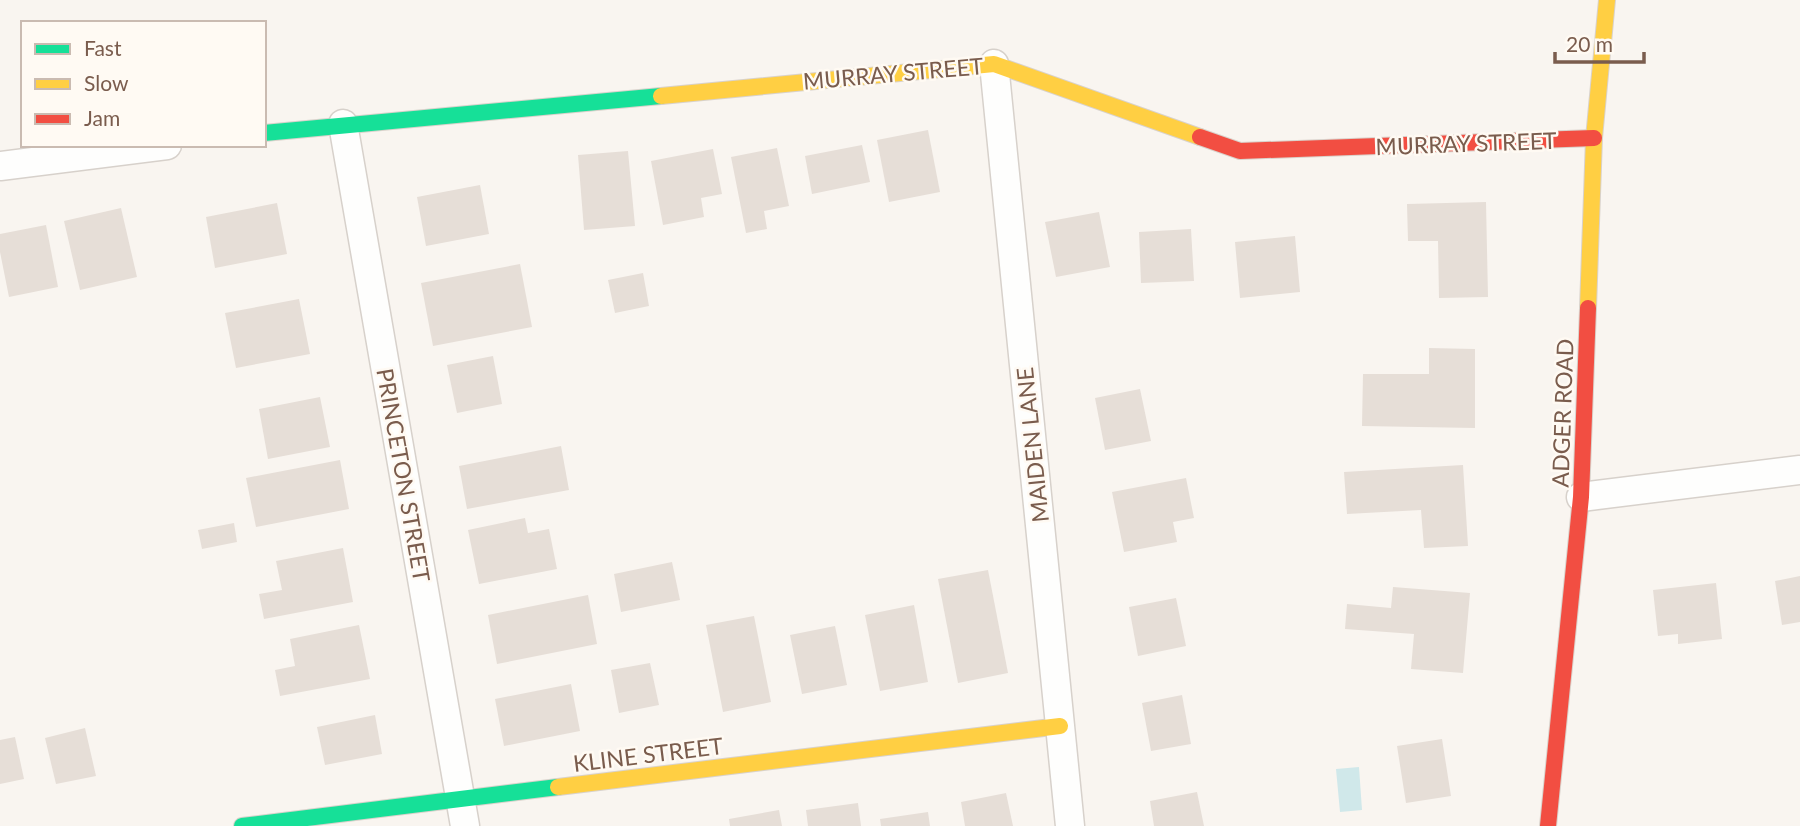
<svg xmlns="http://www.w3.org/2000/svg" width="1800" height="826" font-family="Lato,sans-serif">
	<rect width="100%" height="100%" fill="#f9f5f0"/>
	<!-- water -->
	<path fill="#d0e8ea" d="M1359,767l3,43 -22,2 -4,-43z"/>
	<!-- building -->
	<g fill="#e6ded7">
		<path d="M928,130l12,62 -51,10 -12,-62z"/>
		<path d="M862,145l8,37 -58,12 -7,-38z"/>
		<path d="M777,148l12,58 -25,5 3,18 -21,4 -15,-76z"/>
		<path d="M713,149l9,45 -21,4 3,19 -41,8 -12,-64z"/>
		<path d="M628,151l7,75 -51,4 -6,-75z"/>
		<path d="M480,185l9,49 -63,12 -9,-49z"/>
		<path d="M1486,202l2,95 -49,1 -1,-57h-30l-1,-37z"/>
		<path d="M277,203l10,51 -72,14 -9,-51z"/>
		<path d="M121,208l16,69 -57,13 -16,-69z"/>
		<path d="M1099,212l11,55 -54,10 -11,-55z"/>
		<path d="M46,225l12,62 -49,10 -9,-45v-18z"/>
		<path d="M1191,229l3,52 -53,2 -2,-51z"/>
		<path d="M1295,236l5,56 -60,6 -5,-56z"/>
		<path d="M520,264l12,63 -99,19 -12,-63z"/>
		<path d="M643,273l6,33 -34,7 -7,-33z"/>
		<path d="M299,299l11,55 -74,14 -11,-55z"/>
		<path d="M1429,348l46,1v79l-113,-2 1,-52h66z"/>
		<path d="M493,356l9,48 -45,9 -10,-48z"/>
		<path d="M1140,389l11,52 -46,9 -10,-52z"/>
		<path d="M320,397l10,50 -62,12 -9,-50z"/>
		<path d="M561,446l8,44 -102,19 -8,-43z"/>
		<path d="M340,460l9,49 -93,18 -10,-49z"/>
		<path d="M1463,465l5,81 -44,2 -3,-38 -74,4 -3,-42z"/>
		<path d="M1186,478l8,40 -21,4 4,20 -53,10 -12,-60z"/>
		<path d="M525,518l3,15 21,-4 8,40 -78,15 -11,-54z"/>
		<path d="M234,523l3,19 -35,7 -4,-19z"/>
		<path d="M343,548l10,54 -89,17 -5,-25 23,-4 -6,-29z"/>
		<path d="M672,562l8,38 -59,12 -7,-38z"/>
		<path d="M988,570l20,103 -50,10 -20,-104z"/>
		<path d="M1800,576v46l-18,3 -7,-44z"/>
		<path d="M1716,583l6,56 -44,5v-10l-20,2 -5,-46z"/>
		<path d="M1393,587l77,6 -7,80 -52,-4 3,-35 -69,-5 2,-25 44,4z"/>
		<path d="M588,595l9,49 -100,20 -9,-49z"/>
		<path d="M1176,598l10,48 -48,10 -9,-49z"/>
		<path d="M914,605l14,77 -48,9 -15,-76z"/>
		<path d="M754,616l17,86 -48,10 -17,-87z"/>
		<path d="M359,625l11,54 -90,17 -5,-26 20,-4 -5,-27z"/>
		<path d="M835,626l12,59 -45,9 -12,-59z"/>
		<path d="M650,663l9,42 -40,8 -8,-43z"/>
		<path d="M571,684l9,47 -76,15 -9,-47z"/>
		<path d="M1182,695l9,49 -40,7 -9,-48z"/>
		<path d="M375,715l7,39 -57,11 -8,-38z"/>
		<path d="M85,728l11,48 -40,8 -11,-46z"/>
		<path d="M15,737l9,42 -24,5v-44z"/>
		<path d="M1442,739l9,57 -45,7 -9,-57z"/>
		<path d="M1197,792l7,34h-50l-4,-25z"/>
		<path d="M1006,793l7,33h-48l-4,-24z"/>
		<path d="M858,803l3,23h-53l-2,-16z"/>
		<path d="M779,810l3,16h-52l-1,-7z"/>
		<path d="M928,812l2,14h-49l-1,-7z"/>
	</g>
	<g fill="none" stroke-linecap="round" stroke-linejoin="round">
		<!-- street casing -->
		<g stroke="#d7d1cb" stroke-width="31">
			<g id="street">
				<path d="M994,64l76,762"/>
				<path d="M343,124l122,702"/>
				<path d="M0,166l167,-21"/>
				<path d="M1581,497l219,-27"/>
			</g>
		</g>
		<!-- fast casing -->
		<g stroke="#d9d2cb" stroke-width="18">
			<g id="fast">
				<path d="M264,133l397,-37"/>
				<path d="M242,826l316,-39"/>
			</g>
		</g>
		<!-- slow casing -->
		<g stroke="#d9d2cb" stroke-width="18">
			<g id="slow">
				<path d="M661,96l333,-32 206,73"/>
				<path d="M1588,308l6,-170 13,-138"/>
				<path d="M558,787l502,-61"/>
			</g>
		</g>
		<!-- jam casing -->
		<g stroke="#d9d2cb" stroke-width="18">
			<g id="jam">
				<path d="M1200,137l40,14 354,-13"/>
				<path d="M1548,826l33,-329 7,-189"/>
			</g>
		</g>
		<!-- street -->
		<use href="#street" stroke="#fefefd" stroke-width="28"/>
		<!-- fast -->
		<use href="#fast" stroke="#16e098" stroke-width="16"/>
		<!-- slow -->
		<use href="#slow" stroke="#ffcf43" stroke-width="16"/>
		<!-- jam -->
		<use href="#jam" stroke="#f24e42" stroke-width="16"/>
	</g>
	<g text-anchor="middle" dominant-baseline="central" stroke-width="5" stroke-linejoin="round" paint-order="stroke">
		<!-- street labels -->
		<g font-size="23" fill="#7a5c4d" stroke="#fffaf3">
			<text transform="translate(893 73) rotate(-5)">MURRAY STREET</text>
			<text transform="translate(1466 143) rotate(-2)">MURRAY STREET</text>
			<text transform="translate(1562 413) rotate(-88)">ADGER ROAD</text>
			<text transform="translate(1032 445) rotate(-96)">MAIDEN LANE</text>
			<text transform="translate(404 475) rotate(80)">PRINCETON STREET</text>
			<text transform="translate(648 754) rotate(-7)">KLINE STREET</text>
		</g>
	</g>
	<!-- legend -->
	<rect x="21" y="21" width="245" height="126" fill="#fffaf3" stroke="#cabbb1" stroke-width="2"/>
	<rect x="35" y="44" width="35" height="10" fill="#16e098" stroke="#cabbb1" stroke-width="2"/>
	<text x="84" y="56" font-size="21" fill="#7a5c4d">Fast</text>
	<rect x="35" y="79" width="35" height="10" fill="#ffcf43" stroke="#cabbb1" stroke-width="2"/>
	<text x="84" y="91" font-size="21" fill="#7a5c4d">Slow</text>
	<rect x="35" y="114" width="35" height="10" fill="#f24e42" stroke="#cabbb1" stroke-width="2"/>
	<text x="84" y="126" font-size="21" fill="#7a5c4d">Jam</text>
	<!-- scale -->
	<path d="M1555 52v10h89v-10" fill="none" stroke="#7a5c4d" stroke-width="3.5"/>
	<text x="1566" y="52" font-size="21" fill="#7a5c4d" stroke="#fffaf3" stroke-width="5" paint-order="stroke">20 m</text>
</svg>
